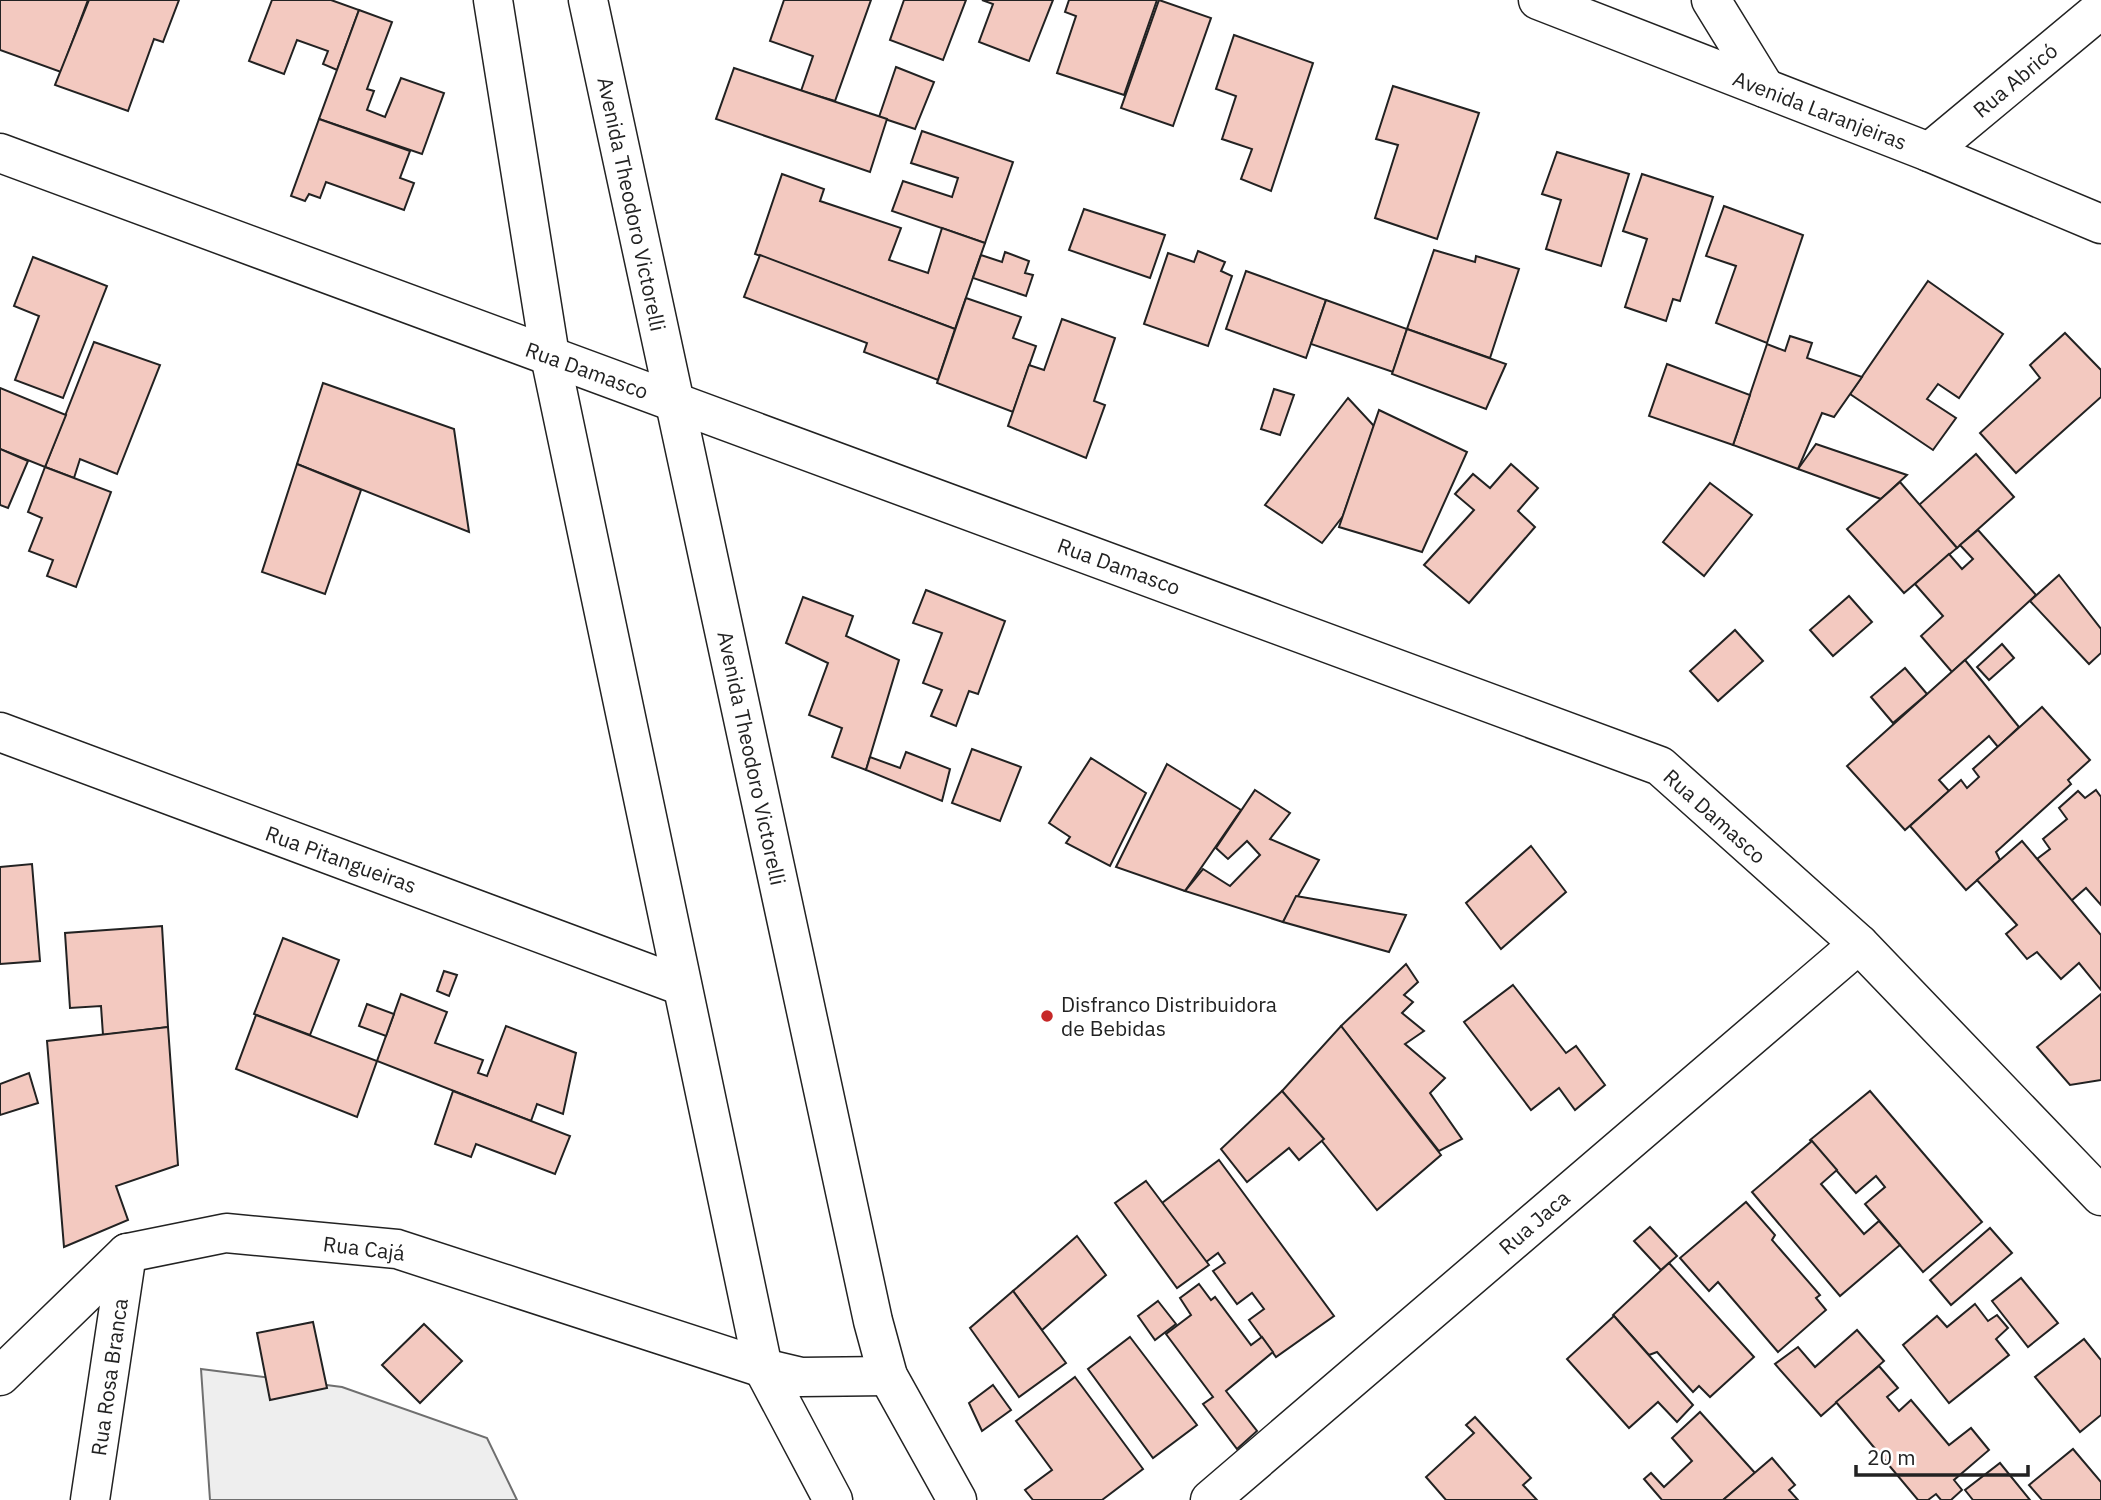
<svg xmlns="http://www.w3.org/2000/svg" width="2101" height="1500" font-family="'IBM Plex Sans',sans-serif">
	<rect width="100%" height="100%" fill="#fff"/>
	<!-- green -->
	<path fill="#eee" stroke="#6f6f6f" stroke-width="2" d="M201,1369l141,18 145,51 30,62h-307z"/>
	<!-- building -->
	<g fill="#f3c9c0" stroke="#222" stroke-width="2">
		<path d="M0,0h88l-27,72 -61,-22z"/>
		<path d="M89,0h90l-16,42 -9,-3 -26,72 -73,-26z"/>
		<path d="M272,0h59l28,10 -22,60 -14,-6 5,-13 -31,-11 -13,34 -35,-13z"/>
		<path d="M784,0h87l-36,101 -34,-10 12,-35 -43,-15z"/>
		<path d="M904,0h62l-23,60 -53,-20z"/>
		<path d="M982,0h71l-24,61 -50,-19 14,-38z"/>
		<path d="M1069,0h88l-33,95 -67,-22 19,-57 -11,-4z"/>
		<path d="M1159,0l52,18 -38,108 -52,-18z"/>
		<path d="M359,10l33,12 -25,67 7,2 -7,19 18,7 16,-39 43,15 -22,61 -103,-35z"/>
		<path d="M1234,35l79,28 -42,128 -30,-12 11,-30 -30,-10 14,-43 -20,-7z"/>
		<path d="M896,67l38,15 -19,47 -36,-12z"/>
		<path d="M734,68l153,51 -17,53 -154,-53z"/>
		<path d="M1393,86l86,27 -42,126 -62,-21 23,-73 -22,-6z"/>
		<path d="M319,119l91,32 -10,27 14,5 -10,27 -78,-28 -6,16 -11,-4 -4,7 -14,-5z"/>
		<path d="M922,131l91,31 -28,81 -93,-32 11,-30 49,16 6,-19 -47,-15z"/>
		<path d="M1557,152l72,22 -28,92 -55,-17 15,-49 -19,-6z"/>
		<path d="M782,174l42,15 -4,12 81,27 -12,32 39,13 14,-45 43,15 -30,86 -200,-75z"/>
		<path d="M1642,174l71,23 -33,104 -7,-2 -7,22 -41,-14 22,-68 -24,-8z"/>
		<path d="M1724,206l79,29 -36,108 -51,-20 20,-57 -30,-10z"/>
		<path d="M1084,209l81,26 -15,43 -81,-28z"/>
		<path d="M1434,250l41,12 1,-6 43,13 -29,89 -83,-29z"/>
		<path d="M1198,251l27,11 -4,9 11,5 -24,70 -64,-22 24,-71 26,9z"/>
		<path d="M1005,252l24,9 -4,12 8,2 -7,21 -53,-18 8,-23 21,7z"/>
		<path d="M760,255l195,74 -17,51 -74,-28 3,-9 -123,-46z"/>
		<path d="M33,257l74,29 -44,112 -48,-18 24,-64 -25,-10z"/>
		<path d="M1246,271l80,29 -20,58 -80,-29z"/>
		<path d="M1928,281l75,53 -44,64 -21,-14 -11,15 29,19 -23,32 -83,-56z"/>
		<path d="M966,298l55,19 -8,21 23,8 -23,66 -76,-29z"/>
		<path d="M1326,300l81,29 -14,43 -82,-28z"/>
		<path d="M1062,319l53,19 -21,63 11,4 -19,53 -78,-32 21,-61 15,5z"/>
		<path d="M1407,329l99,35 -20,45 -94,-35z"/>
		<path d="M2065,333l36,37v27l-85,76 -36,-40 60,-55 -10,-13z"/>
		<path d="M1790,336l22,7 -5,15 55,19 -28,40 -12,-4 -24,56 -65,-24 34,-101 18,7z"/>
		<path d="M94,342l66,23 -43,109 -37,-15 -6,19 -29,-11z"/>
		<path d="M1667,364l83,31 -17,50 -84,-29z"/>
		<path d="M323,383l131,46 15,103 -172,-68z"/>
		<path d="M0,388l66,27 -21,52 -45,-18z"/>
		<path d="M1274,389l20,6 -14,40 -19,-6z"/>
		<path d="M1348,398l26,28 -31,90 -21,27 -57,-38z"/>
		<path d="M1379,410l88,42 -45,100 -83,-25z"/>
		<path d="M1816,444l91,31 -26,24 -83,-30z"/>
		<path d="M0,449l28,12 -20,47 -8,-3z"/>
		<path d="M1976,454l38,43 -57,51 -38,-43z"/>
		<path d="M297,464l64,26 -36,104 -63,-22z"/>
		<path d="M1511,464l27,24 -20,23 17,16 -66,76 -45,-38 50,-55 -19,-16 18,-20 17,14z"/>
		<path d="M45,467l66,25 -35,95 -29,-11 6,-16 -24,-9 13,-33 -14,-6z"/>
		<path d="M1900,482l57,66 -53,45 -57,-64z"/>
		<path d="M1710,483l42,32 -48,61 -41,-34z"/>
		<path d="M1978,530l58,65 -84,77 -31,-36 22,-20 -28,-32 34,-30 13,15 11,-10 -13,-14z"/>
		<path d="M2059,575l42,54v24l-12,11 -59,-63z"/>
		<path d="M926,590l79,31 -27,73 -9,-3 -13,35 -25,-10 11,-26 -19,-7 19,-50 -29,-10z"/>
		<path d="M1849,596l23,26 -39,34 -23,-26z"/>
		<path d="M803,597l50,19 -7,20 53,24 -33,110 -34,-13 10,-29 -33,-13 19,-52 -42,-20z"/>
		<path d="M1735,630l28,31 -45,40 -28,-30z"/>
		<path d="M2002,644l12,14 -25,22 -12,-13z"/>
		<path d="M1965,660l54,67 -21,20 -9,-11 -50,44 10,11 -44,39 -58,-64z"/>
		<path d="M1905,668l22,26 -34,29 -22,-26z"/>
		<path d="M2042,707l48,53 -22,20 3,4 -75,68 4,8 -34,30 -56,-64 51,-46 6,8 12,-11 -6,-8z"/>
		<path d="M972,749l49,18 -21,54 -48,-18z"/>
		<path d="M906,752l44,17 -8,32 -76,-31 4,-13 30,11z"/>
		<path d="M1091,758l55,35 -36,73 -44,-23 4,-6 -21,-14z"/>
		<path d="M1167,764l74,46 -56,81 -69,-24z"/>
		<path d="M1255,790l35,23 -20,26 49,21 -36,62 -98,-31 18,-22 27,17 30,-31 -13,-14 -19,18 -12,-11z"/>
		<path d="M2096,790l5,7v108l-15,-17 -15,13 -34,-42 13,-10 -7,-10 24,-20 -8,-11 19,-17 7,7z"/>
		<path d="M2022,841l79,94v55l-22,-27 -18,16 -24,-27 -10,7 -21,-25 11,-9 -40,-45z"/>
		<path d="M1531,846l35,46 -65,57 -35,-46z"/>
		<path d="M32,864l8,97 -40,3v-97z"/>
		<path d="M1296,896l110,19 -17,37 -106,-30z"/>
		<path d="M162,926l6,101 -65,8 -2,-29 -31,2 -5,-75z"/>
		<path d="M283,938l56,22 -29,75 -56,-21z"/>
		<path d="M1406,964l12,18 -14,13 9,7 -11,11 22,18 -19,13 40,34 -15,15 32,46 -23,12 -98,-125z"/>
		<path d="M444,971l13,4 -8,21 -12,-5z"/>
		<path d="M1513,985l53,68 10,-7 29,39 -30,25 -16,-22 -28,22 -67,-88z"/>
		<path d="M401,994l46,18 -12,31 48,17 -5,13 9,3 19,-50 70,27 -13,61 -26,-10 -6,17 -154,-60z"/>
		<path d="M2101,994v86l-31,5 -33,-38z"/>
		<path d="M367,1004l27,10 -8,22 -27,-10z"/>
		<path d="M256,1015l121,46 -20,56 -121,-48z"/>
		<path d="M1341,1026l100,129 -64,55 -95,-119z"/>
		<path d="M168,1027l10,138 -62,21 12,34 -64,27 -17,-206z"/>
		<path d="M29,1073l9,30 -38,12v-31z"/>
		<path d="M453,1091l117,45 -15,38 -79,-30 -5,13 -36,-13z"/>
		<path d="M1282,1091l42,48 -25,21 -10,-12 -42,34 -26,-33z"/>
		<path d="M1870,1091l112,131 -59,50 -58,-68 20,-17 -9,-11 -20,17 -46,-53z"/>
		<path d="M1812,1141l25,29 -16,14 43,50 15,-13 21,24 -60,51 -88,-104z"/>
		<path d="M1219,1160l115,156 -58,41 -27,-37 15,-11 -12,-16 -15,11 -24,-33 12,-8 -7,-10 -12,9 -44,-59z"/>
		<path d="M1146,1181l63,84 -32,23 -62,-85z"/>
		<path d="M1746,1202l29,33 -3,5 48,55 -4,3 10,12 -48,42 -60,-70 -9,9 -29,-33z"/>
		<path d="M1650,1227l27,29 -16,14 -27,-29z"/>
		<path d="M1990,1228l22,25 -61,52 -21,-25z"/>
		<path d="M1077,1236l29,39 -64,55 -29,-39z"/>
		<path d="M1669,1263l85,94 -44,40 -11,-11 -6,6 -36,-40 -8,3 -36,-40z"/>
		<path d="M2021,1278l37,45 -30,24 -36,-46z"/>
		<path d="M1199,1284l12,16 4,-3 36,48 11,-8 11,15 -47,39 31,40 -20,18 -34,-45 10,-7 -47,-63 25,-19 -11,-17z"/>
		<path d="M1013,1291l53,72 -47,34 -49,-69z"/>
		<path d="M1158,1301l18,23 -21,16 -17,-24z"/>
		<path d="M1975,1304l13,17 9,-6 11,13 -12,11 13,16 -60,48 -46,-58 34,-29 10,11z"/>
		<path d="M1614,1316l79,89 -16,17 -19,-20 -29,26 -62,-69z"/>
		<path d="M313,1322l14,66 -57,12 -13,-67z"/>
		<path d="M424,1324l38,37 -42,42 -38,-38z"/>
		<path d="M1857,1330l27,31 -63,55 -46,-52 23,-17 17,20z"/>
		<path d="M1130,1337l67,88 -44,33 -65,-89z"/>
		<path d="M2084,1339l17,21v55l-21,17 -45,-55z"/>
		<path d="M1879,1366l19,22 -11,9 12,14 12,-11 38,45 22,-17 18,22 -35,30 8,10 -11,10h-10l-5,-6 -8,6h-10l-82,-98z"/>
		<path d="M1075,1377l68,92 -41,31h-69l-8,-10 27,-20 -36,-49z"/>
		<path d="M993,1385l18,25 -29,21 -13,-28z"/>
		<path d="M1700,1412l55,61 -32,27h-61l-18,-21 7,-6 13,14 28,-26 -20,-23z"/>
		<path d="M1475,1417l56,61 -8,7 14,15h-91l-20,-23 48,-44 -8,-8z"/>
		<path d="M2073,1449l28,33v18h-59l-13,-15z"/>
		<path d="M1772,1458l23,27 -6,5 9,10h-75z"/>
		<path d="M2000,1463l30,37h-57l-8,-10z"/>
	</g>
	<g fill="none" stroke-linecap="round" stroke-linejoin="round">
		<!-- minor casing -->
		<g stroke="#222" stroke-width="41">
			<g id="minor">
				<path d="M1538,0l391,152 172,72"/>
				<path d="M1711,0l54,88"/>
				<path d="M1929,152l172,-143"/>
				<path d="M0,153l1660,613 199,178 242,252"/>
				<path d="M0,732l682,254"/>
				<path d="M0,1376l127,-123 99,-20 171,16 366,119 38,9 87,-1"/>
				<path d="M90,1500l37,-247"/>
				<path d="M1210,1500l649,-556"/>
			</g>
		</g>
		<!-- major casing -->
		<g stroke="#222" stroke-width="41">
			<g id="major">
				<path d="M493,0l57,356 213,1012 70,132"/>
				<path d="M588,0l285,1321 15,55 69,124"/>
			</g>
		</g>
		<!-- minor -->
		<use href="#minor" stroke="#fff" stroke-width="38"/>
		<!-- major -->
		<use href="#major" stroke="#fff" stroke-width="38"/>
	</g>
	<!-- markers -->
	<circle fill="#c62828" stroke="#fff" stroke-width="2.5" cx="1047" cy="1016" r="7"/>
	<g text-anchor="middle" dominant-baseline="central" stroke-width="5" stroke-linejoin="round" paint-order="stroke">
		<!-- street labels -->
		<g font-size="21" fill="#222" stroke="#fff">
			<text transform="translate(2015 80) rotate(-40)">Rua Abricó</text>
			<text transform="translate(1820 110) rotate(21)">Avenida Laranjeiras</text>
			<text transform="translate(632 204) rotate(78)">Avenida Theodoro Victorelli</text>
			<text transform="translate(587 370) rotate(20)">Rua Damasco</text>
			<text transform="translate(1119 566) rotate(20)">Rua Damasco</text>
			<text transform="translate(752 758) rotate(78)">Avenida Theodoro Victorelli</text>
			<text transform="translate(1715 816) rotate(42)">Rua Damasco</text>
			<text transform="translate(341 859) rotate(20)">Rua Pitangueiras</text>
			<text transform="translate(1534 1222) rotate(-41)">Rua Jaca</text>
			<text transform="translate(364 1248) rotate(7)">Rua Cajá</text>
			<text transform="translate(109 1377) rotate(-82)">Rua Rosa Branca</text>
		</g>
		<!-- poi labels -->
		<g font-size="21" fill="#222" stroke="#fff" text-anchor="start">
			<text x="1061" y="1004">Disfranco Distribuidora<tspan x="1061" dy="24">de Bebidas</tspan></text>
		</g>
	</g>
	<!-- scale -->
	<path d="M1856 1465v10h172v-10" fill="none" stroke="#222222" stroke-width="3.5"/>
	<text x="1867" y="1465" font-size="21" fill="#222222" stroke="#ffffff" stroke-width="5" paint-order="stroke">20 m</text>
</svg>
